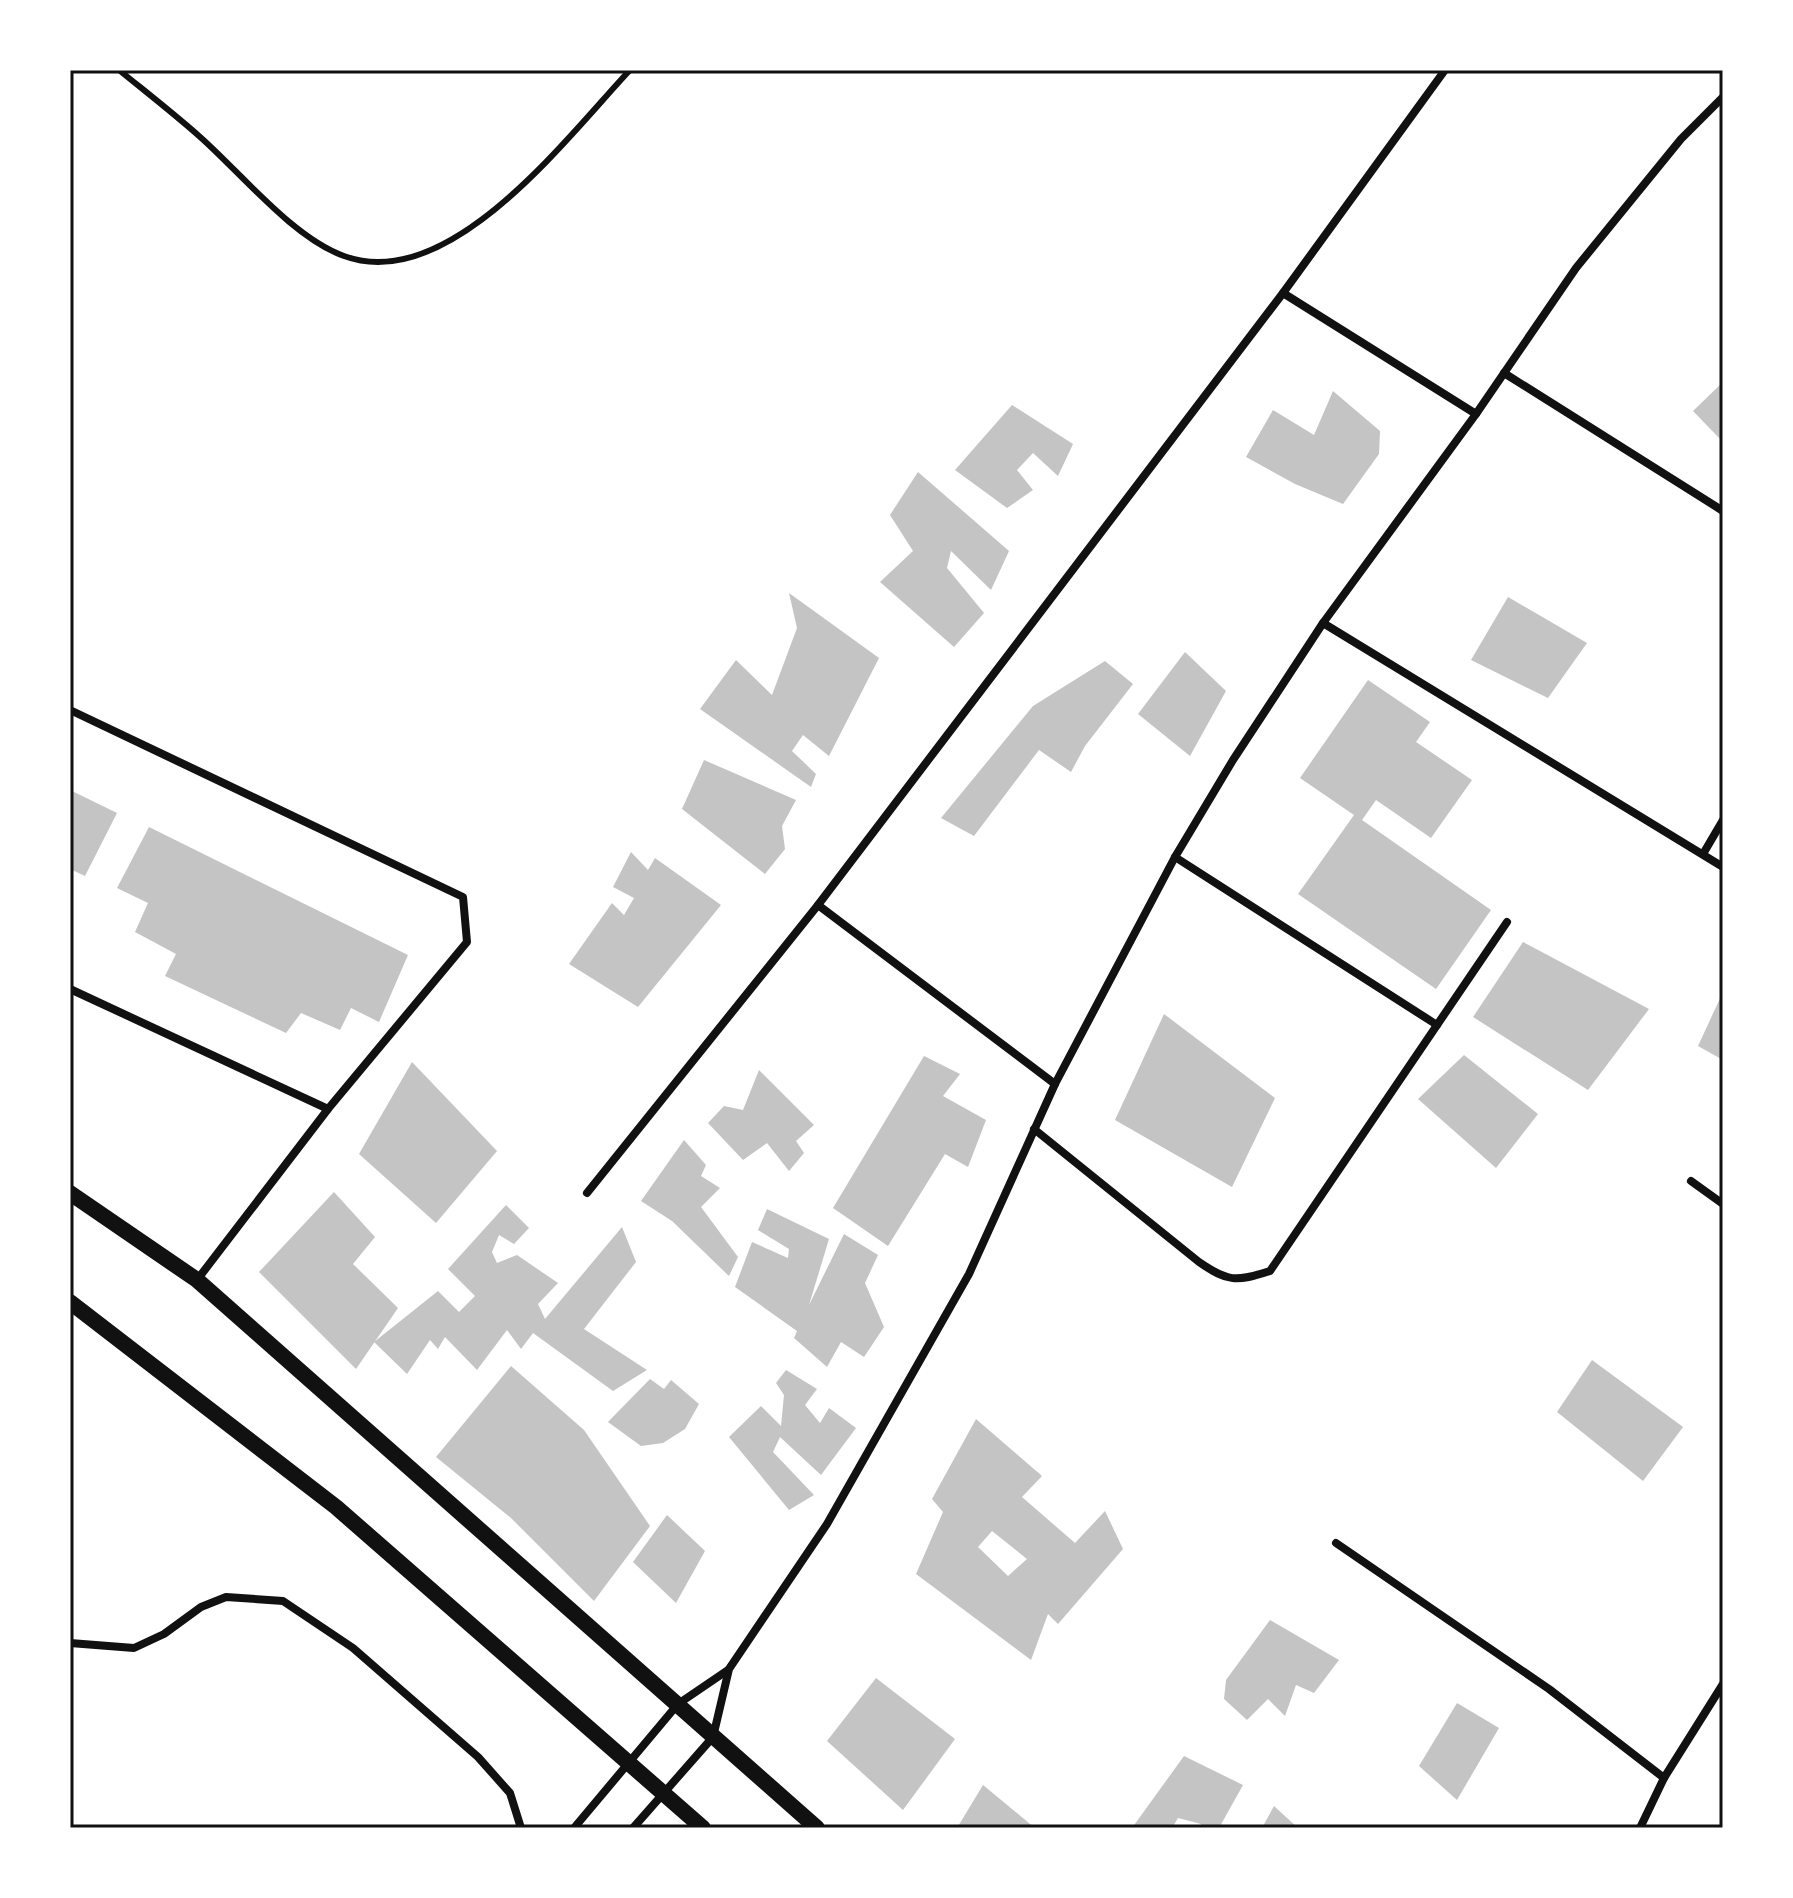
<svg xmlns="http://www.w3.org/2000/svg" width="1793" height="1898" font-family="'Asap Condensed',sans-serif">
	<rect width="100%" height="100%" fill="#fff"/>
	<!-- building -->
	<g fill="#c4c4c4" fill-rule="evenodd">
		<path d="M1723,382v60l-30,-31z"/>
		<path d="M1333,391l47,40 -1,23 -36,50 -48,-20 -49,-27 27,-47 41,25z"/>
		<path d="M1012,405l61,39 -15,32 -25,-23 -16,17 16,20 -26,18 -52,-38z"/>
		<path d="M918,472l91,79 -18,39 -40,-39 -4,17 37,45 -30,34 -74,-65 33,-31 -23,-36z"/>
		<path d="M789,593l90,65 -50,98 -26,-21 -11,16 24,23 -5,13 -111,-78 36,-49 36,35 25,-67z"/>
		<path d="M1508,597l79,46 -39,55 -77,-38z"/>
		<path d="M1185,652l41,39 -36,65 -52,-42z"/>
		<path d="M1105,661l28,23 -48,62 -14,26 -32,-22 -65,86 -33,-18 92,-112z"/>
		<path d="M1368,680l62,42 -14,20 56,38 -41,58 -55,-38 -14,20 129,90 -55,79 -138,-95 56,-79 -54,-37z"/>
		<path d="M704,760l92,40 -14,26 3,23 -20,25 -83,-65z"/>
		<path d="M70,790l47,23 -32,63 -15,-7z"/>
		<path d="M149,827l259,128 -29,67 -28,-14 -11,22 -39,-17 -15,20 -121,-57 11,-22 -41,-22 13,-29 -31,-15z"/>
		<path d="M631,852l17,18 7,-12 66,47 -83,102 -69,-43 43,-61 12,12 10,-17 -21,-11z"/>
		<path d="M1523,942l126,67 -61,81 -115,-73z"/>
		<path d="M1723,992v68l-25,-14z"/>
		<path d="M1164,1014l111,84 -43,89 -117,-67z"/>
		<path d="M1464,1055l74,59 -42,54 -78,-69z"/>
		<path d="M924,1056l36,18 -17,22 43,24 -18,47 -23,-13 -57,92 -55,-38z"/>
		<path d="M412,1062l85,89 -61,72 -77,-69z"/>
		<path d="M759,1070l55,55 -18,16 8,12 -15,18 -22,-28 -24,17 -35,-37 16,-17 19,4z"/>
		<path d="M684,1140l22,25 -5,11 19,12 -19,19 37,50 -9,19 -57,-55 -31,-20z"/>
		<path d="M334,1192l41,45 -22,27 45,44 -42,61 -97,-97z"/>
		<path d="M506,1205l23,23 -15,16 -15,-9 -7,17 5,11 20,-8 41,28 -20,21 7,15 77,-92 14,35 -52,67 63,41 -34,21 -80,-58 -12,16 -14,-19 -30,40 -32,-33 -7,12 -8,-9 -23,34 -33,-32 64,-51 21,21 16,-16 -27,-27z"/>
		<path d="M767,1209l62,30 -20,66 35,-71 34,21 -13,28 19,44 -20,30 -23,-15 -14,25 -33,-29 3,-7 -62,-44 17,-45 36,16 1,-9 -31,-19z"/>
		<path d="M1592,1360l91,67 -40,54 -86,-69z"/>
		<path d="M511,1366l73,64 66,96 -56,75 -83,-83 -75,-61z"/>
		<path d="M786,1370l31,19 -12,16 15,18 9,-15 27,20 -35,47 -41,-38 -7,15 41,43 -25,15 -60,-73 32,-31 20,20 3,-31 -8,-12z"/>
		<path d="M650,1379l14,10 7,-9 28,24 -14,25 -22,14 -22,3 -33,-24z"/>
		<path d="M976,1419l66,57 -20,21 53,46 30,-32 18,38 -65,75 -10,-10 -17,46 -115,-86 27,-62 -11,-13zM992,1531l35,28 -19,17 -30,-29z"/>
		<path d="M667,1515l38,36 -29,52 -43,-41z"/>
		<path d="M1270,1620l69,40 -25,33 -18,-8 -11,31 -17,-17 -21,21 -23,-21 2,-19z"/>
		<path d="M876,1678l79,61 -52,71 -76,-69z"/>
		<path d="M1457,1703l42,25 -42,72 -38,-34z"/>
		<path d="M1184,1756l59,29 -24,43h-18v-4l-23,-6 -6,10h-40z"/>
		<path d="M983,1785l52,43h-78z"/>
		<path d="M1274,1806l24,22h-36z"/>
	</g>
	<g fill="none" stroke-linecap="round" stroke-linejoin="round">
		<!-- service -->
		<path stroke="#111" stroke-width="6" d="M119,70c27,22 54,43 80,66 41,36 94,102 145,120 105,39 223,-119 286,-186"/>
		<!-- minor -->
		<g stroke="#111" stroke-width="8">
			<path d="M1283,293l193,121"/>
			<path d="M1504,373l219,138"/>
			<path d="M1323,623l400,244"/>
			<path d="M70,710l393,187 4,45 -139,167 -131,171"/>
			<path d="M1703,854l20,-34"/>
			<path d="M1175,857l262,168"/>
			<path d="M818,905l237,179"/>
			<path d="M70,989l258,120"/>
			<path d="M1034,1129l165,133c29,20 37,20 71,9l237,-349"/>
			<path d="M1691,1181l32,23"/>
			<path d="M587,1193l231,-288 465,-612 162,-223"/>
			<path d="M1336,1543l213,146 115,89"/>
			<path d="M70,1643l64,5 30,-14 37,-27 25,-10 57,4 70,47 125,109 32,36 11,35"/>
			<path d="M574,1828l104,-124 50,-34"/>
			<path d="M633,1828l80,-91 16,-68 98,-145 142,-250 86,-190 120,-227 58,-97 90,-137 153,-209 100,-146 105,-129 42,-42"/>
			<path d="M1640,1828l24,-50 59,-94"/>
		</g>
		<!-- secondary -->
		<g stroke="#111" stroke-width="16">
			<path d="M70,1193l127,87 620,548"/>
			<path d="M70,1302l266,205 367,321"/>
		</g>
	</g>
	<!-- border -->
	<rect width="1793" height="1898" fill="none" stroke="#ffffff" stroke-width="144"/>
	<rect x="72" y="72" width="1649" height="1754" fill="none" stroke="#111" stroke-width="3"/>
</svg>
